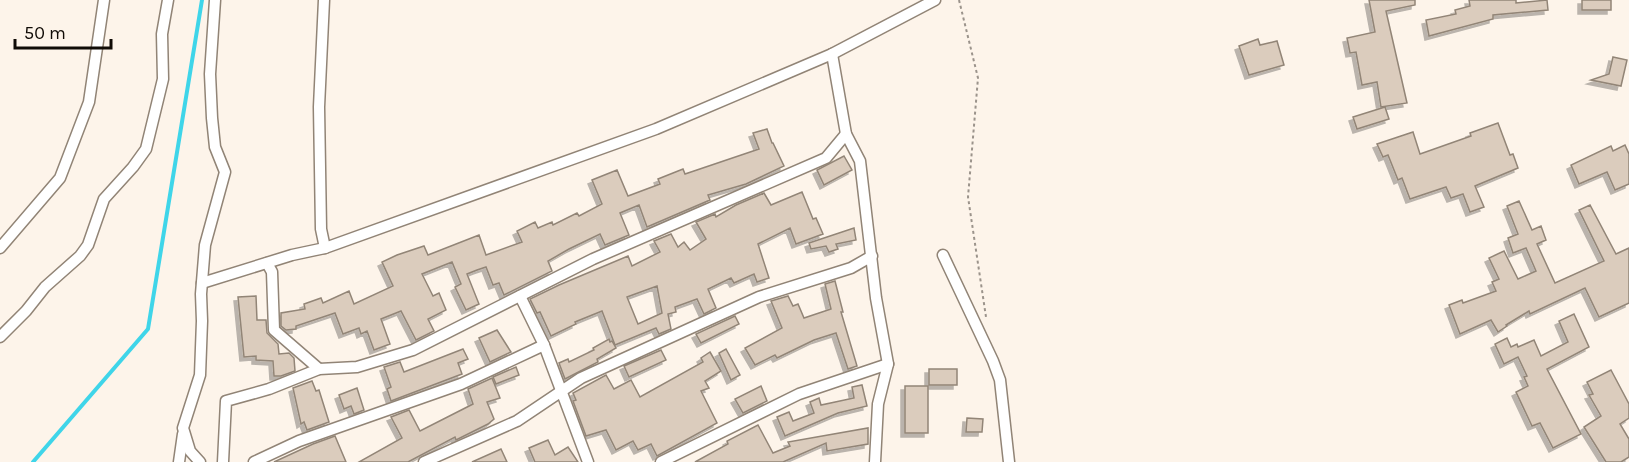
<svg xmlns="http://www.w3.org/2000/svg" width="1629" height="462" font-family="Karla,sans-serif">
	<defs>
		<filter id="shadow"><feDropShadow dx="-4" dy="4" stdDeviation="0" flood-color="#0004"/></filter>
	</defs>
	<rect width="100%" height="100%" fill="#fdf4ea"/>
	<g fill="none" stroke-linecap="round" stroke-linejoin="round">
		<!-- stream -->
		<path stroke="#3fd5e9" stroke-width="4" d="M33,462l115,-133 54,-329"/>
	</g>
	<!-- building -->
	<g fill="#dbccbd" stroke="#928577" stroke-width="1.5" fill-rule="evenodd" filter="url(#shadow)">
		<path d="M1369,0h46v5l-29,6 21,92 -26,4 -4,-25 -15,3 -6,-33 -6,1 -3,-15 28,-6z"/>
		<path d="M1469,0h47v3l31,-3 1,10 -55,5v4l-64,17 -3,-16 30,-6 -1,-4 15,-4z"/>
		<rect x="1582" y="0" width="29" height="10"/>
		<path d="M1258,39l2,6 17,-4 7,24 -35,10 -10,-29z"/>
		<path d="M1613,57l14,3 -6,26 -30,-6 18,-6z"/>
		<path d="M1385,107l4,12 -32,10 -4,-12z"/>
		<path d="M1498,123l12,32 3,-1 5,14 -43,18 9,21 -14,5 -7,-18 -12,4 -5,-11 -36,12 -8,-21 -4,2 -10,-25 -5,2 -6,-13 36,-12 7,22 51,-18 -1,-3z"/>
		<path d="M767,129l5,14h1l11,23 -38,18 -38,11 2,5 -63,27 -8,-22 -19,8 9,22 -24,10 -5,-11 -31,15 -21,12 4,10 -48,24 -5,-12 -6,2 -7,-18 -9,3 -10,4 12,30 -13,6 -11,-23 6,-3 -9,-22 -30,12 11,22 6,-3 7,17 -18,9 6,12 -18,9 -15,-29 -20,8 9,25 -16,6 -7,-19 -6,3 -2,-6 -16,6 -8,-21 -39,13v3l-10,1 -5,-4v-13l24,-4 -1,-5 17,-6 2,5 26,-12 5,13 39,-18 -11,-24 15,-7 27,-9 4,9 51,-20 7,20 36,-13 -5,-11 18,-9 3,6 14,-6 1,3 24,-12 2,3 23,-12 -10,-24 25,-10 11,26 32,-12 -2,-5 25,-10 2,5 74,-25 -6,-16z"/>
		<path d="M1625,145l4,9v30l-14,6 -8,-18 -28,12 -8,-19 40,-19 2,5z"/>
		<path d="M844,156l8,14 -28,15 -7,-15z"/>
		<path d="M802,192l11,27 3,-1 7,16 -27,10 -6,-16 -32,16 11,34 -12,4 -3,-8 -20,9 -3,-5 -23,11 8,19 -12,6 -7,-15 -22,8 1,5 -8,2 3,15 -12,5 -3,-6 -41,17 -13,-34 -27,11 1,2 -25,12 -11,-24 -3,1 -7,-14 29,-14 69,-29 4,10 28,-14 -6,-11 17,-7 7,13 6,-5 6,8 16,-11 -10,-17 19,-8 1,3 20,-12 28,-12 7,12zM657,286l5,27 -24,11 -11,-27z"/>
		<path d="M1519,201l13,29 9,-4 5,14 -9,4 18,39 49,-22 -25,-51 11,-5 26,49 13,-6v55l-30,14 -14,-29 -55,26 -1,-3 -23,14 1,1 -9,6 -7,-12 -31,14 -11,-29 13,-5 1,3 33,-12 -4,-9 7,-3 -10,-21 15,-7 14,28 18,-8 -10,-23 -13,5 -5,-15 10,-4 -11,-28z"/>
		<path d="M854,228l2,12 -20,4 2,5 -9,3 -3,-6 -15,3 -2,-6z"/>
		<path d="M835,281l8,31h-2l16,54 -9,3 -12,-36 -22,7 -37,18 -2,-3 -20,10 -10,-17 37,-20 -11,-27 17,-5 5,10 5,-2 6,14 27,-9 -6,-25z"/>
		<path d="M256,296l1,24h9l1,13 11,11 1,10 10,-1 5,5 1,13 -14,5h-7l-1,-15 -17,-1v-4l-12,1 -6,-60z"/>
		<path d="M1574,314l15,33 -42,22 34,65 -28,14 -13,-25 -8,3 -16,-34 12,-6 -4,-9 3,-1 -9,-19 -14,7 -9,-20 12,-6 4,9 6,-3 1,3 16,-7 7,16 27,-14 -9,-21z"/>
		<path d="M735,316l4,8 -38,19 -5,-9z"/>
		<path d="M497,330l14,22 -21,10 -11,-24z"/>
		<path d="M609,339l1,3 2,-1 4,7 -19,11 1,3 -33,17 -6,-16 9,-4 1,3 25,-12 -1,-2z"/>
		<path d="M463,349l5,10 -10,4 4,11 -71,27 -4,-12 4,-2 -7,-20 16,-5 4,10z"/>
		<path d="M726,349l14,26 -9,5 -12,-27z"/>
		<path d="M661,350l5,10 -37,17 -5,-11z"/>
		<path d="M710,352l11,19 -16,10 4,7 -8,3 16,32 -60,33 -6,-12 -13,6 -5,-9 -17,9 -10,-20 -20,6 -13,-35 3,-1 -3,-7 33,-18 8,14 17,-9 9,17 63,-35 -2,-4z"/>
		<path d="M516,367l3,8 -23,9 -3,-7z"/>
		<rect x="929" y="369" width="28" height="16"/>
		<path d="M1611,370l18,34v14l-9,6 9,15v18l-8,5h-15l-22,-35 17,-11 -12,-21 4,-1 -6,-12z"/>
		<path d="M492,378l8,20 -13,4 7,17 -6,5 -32,16 -1,-3 -47,25h-49l43,-24 -11,-21 18,-7 11,21 53,-27 -5,-15z"/>
		<path d="M312,381l4,10 3,-1 10,32 -22,8 -3,-8 -3,2 -8,-36z"/>
		<path d="M862,385l5,21 -29,7 -53,23 -8,-19 12,-5 4,9 21,-8 -4,-11 9,-4 2,7 33,-7 -2,-11z"/>
		<path d="M761,386l6,15 -24,12 -8,-14z"/>
		<rect x="905" y="386" width="23" height="47"/>
		<path d="M357,388l7,22 -10,4 -3,-8 -7,3 -5,-14z"/>
		<path d="M967,418l16,1 -1,13h-16z"/>
		<path d="M758,425l15,28 17,-7 -2,-4 80,-14v16l-41,7 -1,-8 -43,19h-88l33,-18 -1,-3z"/>
		<path d="M335,436l11,26h-72l39,-18z"/>
		<path d="M548,440l7,15 13,-8 10,15h-43l-6,-14z"/>
		<path d="M501,449l6,13h-35z"/>
	</g>
	<g fill="none" stroke-linecap="round" stroke-linejoin="round">
		<!-- street casing -->
		<g stroke="#918476" stroke-width="13">
			<g id="street">
				<path d="M324,0l-5,107 2,122 4,19"/>
				<path d="M832,54l14,80 14,27 16,137 12,66 -10,40 -3,58"/>
				<path d="M0,248l60,-70 29,-76 15,-102"/>
				<path d="M943,255l50,106 7,19 9,82"/>
				<path d="M267,263l5,9 2,58 45,39"/>
				<path d="M202,283l90,-28 33,-7 331,-119 176,-75 103,-54"/>
				<path d="M520,296l24,49 44,117"/>
				<path d="M0,337l26,-26 19,-24 35,-31 8,-11 16,-46 29,-32 13,-18 17,-70 -1,-45 6,-34"/>
				<path d="M179,462l4,-28"/>
				<path d="M200,462l-10,-11 -7,-23 17,-53 2,-54 -1,-27 4,-49 20,-73 -10,-25 -3,-29 -2,-44 5,-74"/>
				<path d="M223,462l3,-61 43,-12 50,-20 38,-2 56,-17 180,-91 233,-101 20,-24"/>
				<path d="M254,462l45,-21 162,-57 83,-39"/>
				<path d="M424,462l93,-41 64,-43 178,-81 92,-29 21,-12"/>
				<path d="M661,462l138,-68 89,-30"/>
			</g>
		</g>
		<!-- path -->
		<path stroke="#9b938b" stroke-width="2" stroke-dasharray="3 3" stroke-linecap="butt" d="M959,0l19,78 -10,119 18,120"/>
		<!-- street -->
		<use href="#street" stroke="#fff" stroke-width="10"/>
	</g>
	<!-- scale -->
	<path d="M15 39v9h96v-9" fill="none" stroke="#100b06" stroke-width="3"/>
	<text x="24" y="39" font-size="18" fill="#100b06" stroke="#fdf4ea" stroke-width="4.5" paint-order="stroke">50 m</text>
</svg>
